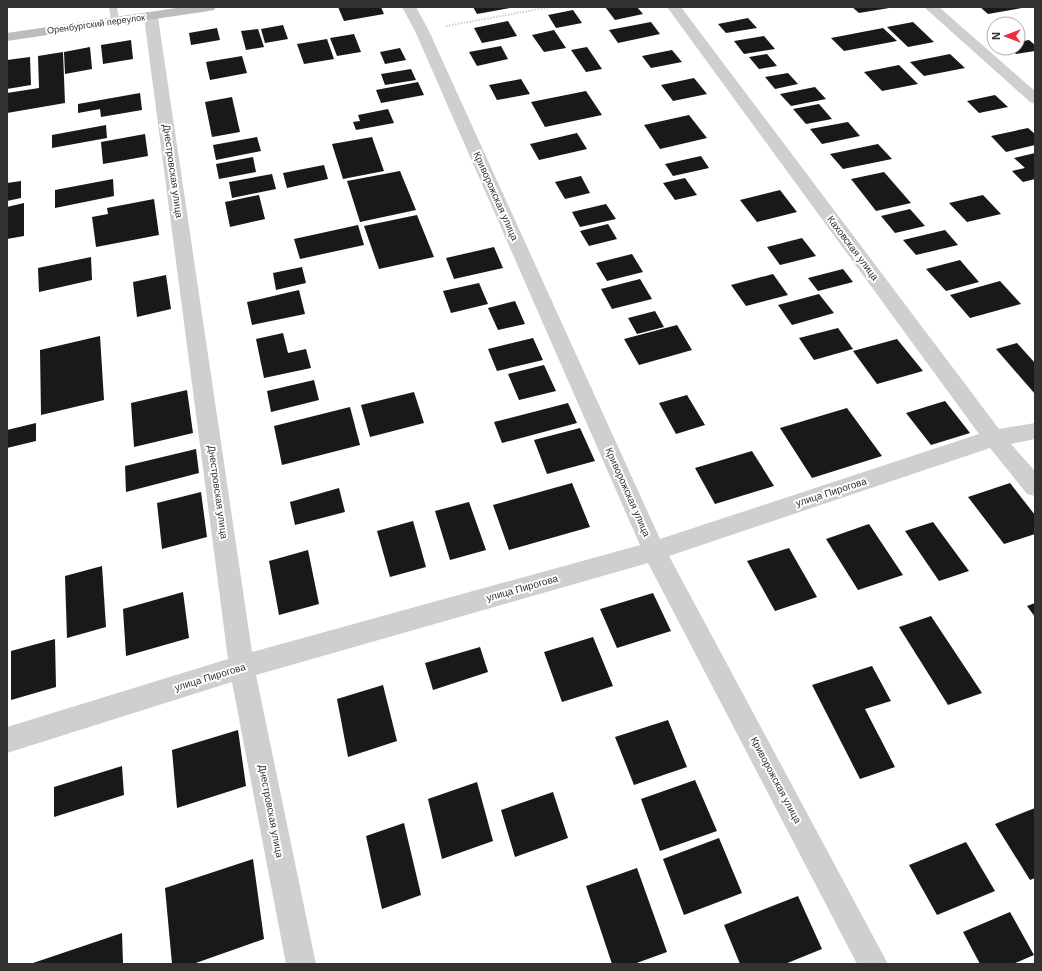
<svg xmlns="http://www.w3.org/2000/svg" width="1042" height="971" font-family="Arial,sans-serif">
	<rect width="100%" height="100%" fill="#fff"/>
	<!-- building -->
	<g fill="#191919">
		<path d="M338,7h43l3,7 -40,7z"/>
		<path d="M473,7h37v1l-33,6z"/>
		<path d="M605,7h32l6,7 -28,6z"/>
		<path d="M852,7h37v1l-30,5z"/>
		<path d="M980,7h42v1l-34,6z"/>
		<path d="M573,10l9,13 -26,5 -8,-13z"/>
		<path d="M748,18l9,10 -31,5 -8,-9z"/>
		<path d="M508,21l9,15 -35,7 -8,-15z"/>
		<path d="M651,22l9,12 -42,9 -9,-13z"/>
		<path d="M913,22l21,20 -26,5 -21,-20z"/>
		<path d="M283,25l5,14 -23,4 -4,-14z"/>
		<path d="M217,28l3,12 -29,5 -2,-12z"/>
		<path d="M883,28l14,13 -53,10 -13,-13z"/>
		<path d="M258,29l6,18 -18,3 -5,-19z"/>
		<path d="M554,30l12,18 -22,4 -12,-17z"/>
		<path d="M354,34l7,18 -24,4 -7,-18z"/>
		<path d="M764,36l11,13 -31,5 -10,-13z"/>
		<path d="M327,39l7,20 -30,5 -7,-20z"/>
		<path d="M131,40l2,19 -30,5 -2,-19z"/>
		<path d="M1029,40l6,5v6l-19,3 -7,-6h9v-6z"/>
		<path d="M501,46l7,13 -31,7 -8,-14z"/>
		<path d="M90,47l2,22 -27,5 -1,-22z"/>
		<path d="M587,47l15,22 -16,3 -15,-22z"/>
		<path d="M400,48l6,12 -21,4 -5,-12z"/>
		<path d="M672,50l10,12 -31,6 -9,-12z"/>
		<path d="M63,52l2,51 -58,10v-20l32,-5 -1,-32z"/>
		<path d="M767,54l10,12 -18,3 -10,-12z"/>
		<path d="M950,54l15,14 -41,8 -14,-14z"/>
		<path d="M242,56l5,17 -37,7 -4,-18z"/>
		<path d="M30,57l1,28 -24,4v-29z"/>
		<path d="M899,65l19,19 -36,7 -18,-19z"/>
		<path d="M411,69l5,11 -31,5 -4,-11z"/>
		<path d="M788,73l10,11 -23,5 -10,-12z"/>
		<path d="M694,78l13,16 -34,7 -12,-16z"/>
		<path d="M521,79l9,15 -33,6 -8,-15z"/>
		<path d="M418,82l6,13 -43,8 -5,-13z"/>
		<path d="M815,87l11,12 -35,7 -11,-12z"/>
		<path d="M586,91l16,24 -57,12 -14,-25z"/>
		<path d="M140,93l2,17 -41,7 -1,-8 -22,4v-9z"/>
		<path d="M995,95l13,12 -29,6 -12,-12z"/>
		<path d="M232,97l8,35 -28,5 -7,-35z"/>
		<path d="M819,104l13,15 -26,5 -13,-15z"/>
		<path d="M388,109l6,14 -38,7 -3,-8 7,-1 -2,-6z"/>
		<path d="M689,115l18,23 -47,11 -16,-24z"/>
		<path d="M848,122l12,14 -38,8 -12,-15z"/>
		<path d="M106,125l1,13 -55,10v-13z"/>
		<path d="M1028,128l7,6v11l-29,7 -15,-16z"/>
		<path d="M577,133l10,16 -48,11 -9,-16z"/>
		<path d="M145,134l3,22 -45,8 -2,-22z"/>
		<path d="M257,137l4,14 -45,9 -3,-15z"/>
		<path d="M372,137l12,34 -41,8 -11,-35z"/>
		<path d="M878,144l14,15 -49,10 -13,-15z"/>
		<path d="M1035,153v26l-12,3 -11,-11 13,-3 -11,-10z"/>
		<path d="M701,156l8,12 -36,8 -8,-12z"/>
		<path d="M253,157l3,15 -37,7 -3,-15z"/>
		<path d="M324,165l4,14 -41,9 -4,-15z"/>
		<path d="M400,171l16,39 -56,12 -13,-41z"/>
		<path d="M884,172l27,31 -35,8 -25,-32z"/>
		<path d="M272,174l4,15 -44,9 -3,-16z"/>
		<path d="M581,176l9,17 -25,6 -10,-17z"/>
		<path d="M685,178l12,17 -22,5 -12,-17z"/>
		<path d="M113,179l1,17 -59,12v-18z"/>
		<path d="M21,181v17l-14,3v-18z"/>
		<path d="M780,190l17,22 -40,10 -17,-22z"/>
		<path d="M259,195l6,24 -35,8 -5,-25z"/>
		<path d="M983,195l18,19 -34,8 -18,-19z"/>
		<path d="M154,199l5,36 -63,12 -4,-30 16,-3 -1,-6z"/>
		<path d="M24,203v33l-17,3v-32z"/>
		<path d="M606,204l10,15 -36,8 -8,-15z"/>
		<path d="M910,209l15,17 -30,7 -14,-17z"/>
		<path d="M417,215l17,42 -55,12 -15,-43z"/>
		<path d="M608,224l9,15 -28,7 -9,-15z"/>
		<path d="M358,225l6,20 -64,14 -6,-20z"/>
		<path d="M945,230l13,15 -42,10 -13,-15z"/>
		<path d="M802,238l14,18 -36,9 -13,-18z"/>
		<path d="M494,247l9,21 -49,11 -8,-21z"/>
		<path d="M632,254l11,18 -36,9 -11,-18z"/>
		<path d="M91,257l1,23 -53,12 -1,-24z"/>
		<path d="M960,260l19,22 -33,9 -20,-22z"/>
		<path d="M302,267l4,16 -30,7 -3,-17z"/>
		<path d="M843,269l10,13 -35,9 -10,-13z"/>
		<path d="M773,274l15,21 -42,11 -15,-21z"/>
		<path d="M166,275l5,34 -34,8 -4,-35z"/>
		<path d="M640,279l12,20 -40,10 -11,-20z"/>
		<path d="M1000,281l21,23 -51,14 -20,-23z"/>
		<path d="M479,283l9,21 -37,9 -8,-22z"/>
		<path d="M299,290l6,24 -53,11 -5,-23z"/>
		<path d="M819,294l15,19 -42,12 -14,-20z"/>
		<path d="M515,301l10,23 -27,6 -10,-22z"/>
		<path d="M655,311l9,16 -27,7 -9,-16z"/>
		<path d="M677,325l15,25 -53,15 -15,-26z"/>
		<path d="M838,328l15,21 -39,11 -15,-22z"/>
		<path d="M283,333l5,20 18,-4 5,19 -47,10 -8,-39z"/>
		<path d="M100,336l4,64 -63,15 -1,-65z"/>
		<path d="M533,338l10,22 -46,11 -9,-22z"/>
		<path d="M897,339l26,32 -46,13 -24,-33z"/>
		<path d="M1017,343l18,20v31l-39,-45z"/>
		<path d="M544,365l12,26 -37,9 -11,-26z"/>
		<path d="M314,380l5,20 -48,12 -4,-21z"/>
		<path d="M187,390l6,43 -59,14 -3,-44z"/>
		<path d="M414,392l10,31 -54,14 -9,-32z"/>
		<path d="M687,395l18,30 -29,9 -17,-31z"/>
		<path d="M945,401l25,32 -39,12 -25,-32z"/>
		<path d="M568,403l9,20 -75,20 -8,-21z"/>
		<path d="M350,407l10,38 -78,20 -8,-39z"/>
		<path d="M847,408l35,48 -70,22 -32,-50z"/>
		<path d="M36,423v18l-29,7v-18z"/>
		<path d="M580,428l15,33 -48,13 -13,-34z"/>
		<path d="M196,449l3,24 -73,19 -1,-26z"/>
		<path d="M752,451l22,35 -59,18 -20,-36z"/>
		<path d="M572,483l18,44 -81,23 -16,-45z"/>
		<path d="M1010,483l25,32v19l-31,10 -36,-47z"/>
		<path d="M339,488l6,24 -50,13 -5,-23z"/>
		<path d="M201,492l6,45 -45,12 -5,-46z"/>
		<path d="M469,502l17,48 -36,10 -15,-49z"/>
		<path d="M413,521l13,46 -36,10 -13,-46z"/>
		<path d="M933,522l36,49 -30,10 -34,-50z"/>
		<path d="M869,524l34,51 -45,15 -32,-51z"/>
		<path d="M789,548l28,49 -42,14 -28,-50z"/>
		<path d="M308,550l11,54 -40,11 -10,-54z"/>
		<path d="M102,566l4,61 -39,11 -2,-62z"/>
		<path d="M183,592l6,46 -63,18 -3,-47z"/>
		<path d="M653,593l18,38 -54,17 -17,-39z"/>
		<path d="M1035,603v14l-8,-11z"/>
		<path d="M931,616l51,77 -34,12 -49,-78z"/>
		<path d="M593,637l20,49 -51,16 -18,-50z"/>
		<path d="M55,639l1,48 -45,13v-49z"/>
		<path d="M480,647l8,25 -55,18 -8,-27z"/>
		<path d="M872,666l19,35 -26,8 30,58 -35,12 -48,-94z"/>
		<path d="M383,685l14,56 -49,16 -11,-58z"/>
		<path d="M668,720l19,47 -53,18 -19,-48z"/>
		<path d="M238,730l8,56 -69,22 -5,-58z"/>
		<path d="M122,766l2,29 -70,22v-30z"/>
		<path d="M695,780l22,51 -57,20 -19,-52z"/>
		<path d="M477,782l16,59 -51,18 -14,-60z"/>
		<path d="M553,792l15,46 -53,19 -14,-47z"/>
		<path d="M1035,808v70l-5,2 -35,-56z"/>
		<path d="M404,823l17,72 -39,14 -16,-73z"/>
		<path d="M719,838l23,55 -58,22 -21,-56z"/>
		<path d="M966,842l29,49 -58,24 -28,-50z"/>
		<path d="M253,859l11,80 -71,25h-21l-7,-76z"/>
		<path d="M637,868l30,84 -33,12h-22l-26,-78z"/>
		<path d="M798,896l24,53 -37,15h-45l-16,-39z"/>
		<path d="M1010,912l24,43 -21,9h-33l-17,-32z"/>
		<path d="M122,933l1,31h-93z"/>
	</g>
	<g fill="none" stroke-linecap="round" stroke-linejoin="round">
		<!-- path -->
		<path stroke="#cfcfcf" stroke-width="2" stroke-dasharray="1.5 1.5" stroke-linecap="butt" d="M446,26l104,-19"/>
		<!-- lane -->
		<path fill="#cfcfcf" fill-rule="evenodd" d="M109,7h8l2,13 -1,2h-6l-1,-2z"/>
		<!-- street -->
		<g fill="#cfcfcf" fill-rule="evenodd">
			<path d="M402,7h14l13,24 231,508 319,-105 -312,-427h14l318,422 36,-6v16l-24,5 24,27v25l-8,-2 -37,-46 -321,108 219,408h-31l-209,-401 -392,112 60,289h-30l-54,-282 -225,71v-26l221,-68 -84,-642 2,-3 5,-1 5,1 2,3 94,635 388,-107 -225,-514z"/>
			<path d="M924,7h15l96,84v13l-5,-2z"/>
		</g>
		<!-- secondary -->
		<path fill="#bcbcbc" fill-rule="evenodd" d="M183,7h33l-2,3 -5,1 -202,30v-8z"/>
	</g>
	<g text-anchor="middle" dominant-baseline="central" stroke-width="4" stroke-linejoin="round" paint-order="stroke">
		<!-- far-street labels -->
		<g font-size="9" fill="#323232" stroke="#fff">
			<text transform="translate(96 24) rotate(-8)">Оренбургский переулок</text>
		</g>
		<!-- street labels -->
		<g font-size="10" fill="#323232" stroke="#fff">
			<text transform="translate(173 171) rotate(82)">Днестровская улица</text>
			<text transform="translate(496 196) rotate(66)">Криворожская улица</text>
			<text transform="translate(853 248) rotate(53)">Каховская улица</text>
			<text transform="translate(218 492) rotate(82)">Днестровская улица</text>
			<text transform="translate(628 492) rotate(66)">Криворожская улица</text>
			<text transform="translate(831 492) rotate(-18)">улица Пирогова</text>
			<text transform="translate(522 588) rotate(-16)">улица Пирогова</text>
			<text transform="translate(210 677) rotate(-17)">улица Пирогова</text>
			<text transform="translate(776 780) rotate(62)">Криворожская улица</text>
			<text transform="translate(271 811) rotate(79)">Днестровская улица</text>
		</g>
	</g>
	<!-- border -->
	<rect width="1042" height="971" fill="none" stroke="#323232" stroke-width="16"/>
	<!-- north arrow -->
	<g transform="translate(1006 36) rotate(270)"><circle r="19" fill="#ffffff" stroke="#adadad"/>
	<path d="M0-3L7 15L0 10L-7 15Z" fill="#ef2f37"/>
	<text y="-6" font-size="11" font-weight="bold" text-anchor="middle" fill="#323232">N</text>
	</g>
</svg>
